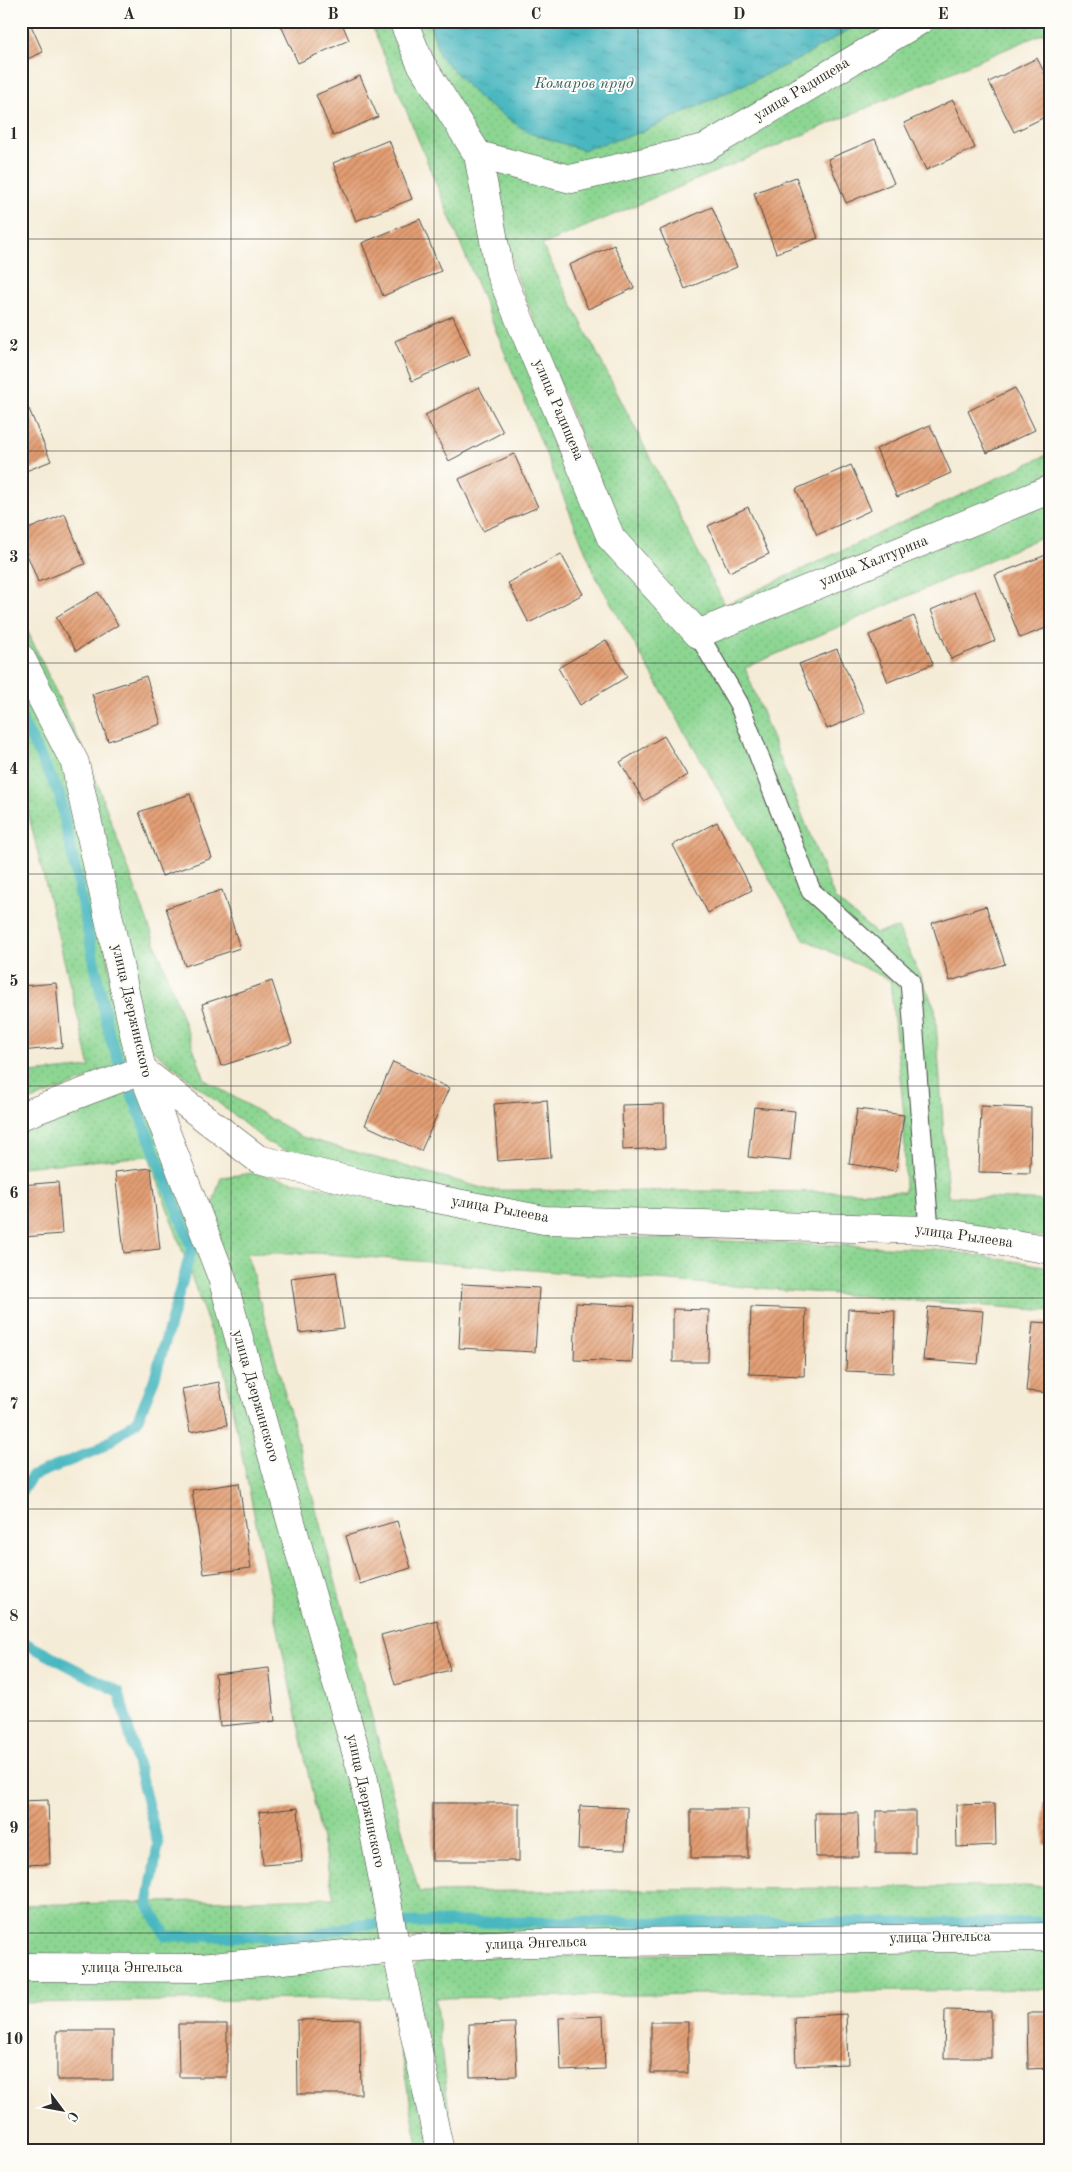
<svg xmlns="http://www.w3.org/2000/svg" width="1072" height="2172" font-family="'Old Standard TT',serif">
	<defs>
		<pattern id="grass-dots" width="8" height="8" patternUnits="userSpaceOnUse" patternTransform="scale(1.25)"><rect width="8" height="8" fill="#8cd692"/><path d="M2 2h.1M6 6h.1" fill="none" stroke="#79b87e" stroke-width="1.8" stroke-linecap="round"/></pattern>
		<pattern id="water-ripples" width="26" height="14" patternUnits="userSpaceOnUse" patternTransform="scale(1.25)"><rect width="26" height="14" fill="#48b7c0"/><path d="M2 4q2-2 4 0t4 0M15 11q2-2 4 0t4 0" fill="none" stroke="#3c959c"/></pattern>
		<pattern id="building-hatch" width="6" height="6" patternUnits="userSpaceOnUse" patternTransform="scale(1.25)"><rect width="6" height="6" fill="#e39e73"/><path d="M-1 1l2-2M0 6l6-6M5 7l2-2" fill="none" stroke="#b8815f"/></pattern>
	</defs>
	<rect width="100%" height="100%" fill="#fdfcf7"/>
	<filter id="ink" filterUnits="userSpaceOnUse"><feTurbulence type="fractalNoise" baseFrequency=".02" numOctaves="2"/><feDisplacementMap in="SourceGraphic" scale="10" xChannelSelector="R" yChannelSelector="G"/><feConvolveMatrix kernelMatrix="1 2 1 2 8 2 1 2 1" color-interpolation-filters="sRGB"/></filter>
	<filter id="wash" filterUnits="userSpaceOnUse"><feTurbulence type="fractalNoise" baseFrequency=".0096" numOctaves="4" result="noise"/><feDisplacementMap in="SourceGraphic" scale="20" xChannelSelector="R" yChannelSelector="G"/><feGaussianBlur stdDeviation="1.12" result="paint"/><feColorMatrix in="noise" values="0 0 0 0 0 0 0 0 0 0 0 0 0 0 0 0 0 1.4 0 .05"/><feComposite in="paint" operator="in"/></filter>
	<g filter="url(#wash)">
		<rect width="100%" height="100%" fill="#f5ecd7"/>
		<!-- grass -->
		<g fill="url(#grass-dots)" stroke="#5c805e">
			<path d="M370,21h26l74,137 137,386 87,97 357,-143v35l-306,135 90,231 41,34 22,-5 37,80 13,188 103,5v36l-504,-25 -241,-52 -39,-18 -123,-99 -63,-282 -60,-118v-26l71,152 113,311 97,57 187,53 416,2 -1,-77 -14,-135 -86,-41 -208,-362z"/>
			<path d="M410,21h19l11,35 357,4 67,-39h42l-206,118 -130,31 -89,-26z"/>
			<path d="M936,21h115v9l-509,215 183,360 326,-152v28l-350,145 -82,-94 -104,-260 -25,-106 80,21 137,-32z"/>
			<path d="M21,671l49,94 58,299 -107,40v-30l69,-7 -64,-263 -5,-10z"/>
			<path d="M123,1086l20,5 74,189 139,500 28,160 -184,17 -179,1v-53l313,-7 -110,-529 -75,-213 -128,11v-39z"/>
			<path d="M253,1173l292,61 390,15 116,18v44l-736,-58h-68l172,639 632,-6v44l-650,7 -191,-725 11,-35z"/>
			<path d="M1051,1948v41l-616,9 14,115 8,38h-9l-38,-183 19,-10z"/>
			<path d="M375,1960l16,10 41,181h-13l-28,-153 -370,5v-27z"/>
		</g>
		<!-- water -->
		<path fill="url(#water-ripples)" stroke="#3a7176" d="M429,21h435l-67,39 -155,72 -59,18 -54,-17 -48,-33 -41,-44z"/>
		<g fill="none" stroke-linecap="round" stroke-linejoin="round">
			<!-- stream -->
			<g stroke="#48b7c0" stroke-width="11">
				<path d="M21,719l38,74 51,245 82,210 -38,132 -17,41 -40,29 -65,26 -11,16"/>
				<path d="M21,1641l98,51 39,152 -10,61 18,31 139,1 51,-12 59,-3 636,1"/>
			</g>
		</g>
		<g id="blocks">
			<!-- building -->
			<g fill="url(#building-hatch)">
				<path d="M21,21h8l14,31 -22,10z"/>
				<path d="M279,21h62l8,19 -51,23z"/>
				<path d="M1037,58l14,28v28l-37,18 -25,-50z"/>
				<path d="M360,76l18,41 -45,19 -17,-41z"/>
				<path d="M953,100l22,48 -49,22 -22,-47z"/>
				<path d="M875,139l19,44 -48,20 -18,-44z"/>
				<path d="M389,140l23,59 -56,22 -23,-58z"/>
				<path d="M796,177l22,61 -42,15 -22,-60z"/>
				<path d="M712,207l25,60 -52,22 -25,-59z"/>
				<path d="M420,219l21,52 -58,25 -21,-53z"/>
				<path d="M614,245l20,43 -46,21 -19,-44z"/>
				<path d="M453,316l17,39 -58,26 -17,-40z"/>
				<path d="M479,387l24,45 -54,29 -24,-46z"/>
				<path d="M1015,388l20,42 -48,23 -19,-42z"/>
				<path d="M29,409l22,52 -30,12v-60z"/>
				<path d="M930,425l21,48 -54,24 -21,-48z"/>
				<path d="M514,454l24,53 -55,24 -24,-52z"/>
				<path d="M851,465l20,45 -54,25 -21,-46z"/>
				<path d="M748,507l21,47 -40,18 -21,-46z"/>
				<path d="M65,514l20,50 -47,18 -17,-43v-7z"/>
				<path d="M561,554l22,40 -54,29 -21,-40z"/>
				<path d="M1046,555l5,13v58l-31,12 -25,-63z"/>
				<path d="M975,591l20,50 -44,18 -20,-49z"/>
				<path d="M98,592l20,33 -42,26 -20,-34z"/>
				<path d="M914,616l19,48 -45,18 -19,-47z"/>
				<path d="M606,640l21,37 -47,28 -22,-37z"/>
				<path d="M837,649l28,64 -38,16 -28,-65z"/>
				<path d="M146,676l15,48 -53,17 -16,-47z"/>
				<path d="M664,736l23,39 -43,26 -24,-39z"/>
				<path d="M190,794l22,64 -50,18 -23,-64z"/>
				<path d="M717,822l35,68 -44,23 -35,-68z"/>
				<path d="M222,890l18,58 -55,18 -19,-58z"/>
				<path d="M986,906l19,58 -55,17 -18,-58z"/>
				<path d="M272,981l20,62 -71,23 -19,-62z"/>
				<path d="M56,983l6,64 -41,4v-65z"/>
				<path d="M393,1062l56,26 -28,63 -56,-26z"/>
				<path d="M547,1100l4,57 -53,4 -4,-57z"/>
				<path d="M664,1104l1,44 -42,2 -1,-45z"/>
				<path d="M981,1106l50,2 -1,65 -51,-1z"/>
				<path d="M754,1107l41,4 -5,50 -42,-4z"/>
				<path d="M857,1109l47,6 -8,56 -47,-7z"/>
				<path d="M151,1168l9,81 -36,4 -9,-81z"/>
				<path d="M58,1182l4,52 -39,3 -2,-52z"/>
				<path d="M336,1272l8,56 -45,5 -8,-55z"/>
				<path d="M462,1284l77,4 -4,64 -76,-4z"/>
				<path d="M576,1303l59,3 -3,56 -58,-2z"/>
				<path d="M751,1307l55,2 -2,67 -55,-2z"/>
				<path d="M928,1307l55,4 -5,53 -55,-4z"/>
				<path d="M673,1309l36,1 -1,52h-35z"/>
				<path d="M848,1309l47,2 -2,62 -47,-2z"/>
				<path d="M1033,1322l18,1v70l-25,-2z"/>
				<path d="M219,1382l8,43 -37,7 -8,-43z"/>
				<path d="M239,1483l12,85 -47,6 -12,-84z"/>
				<path d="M397,1521l14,47 -51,16 -14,-48z"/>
				<path d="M437,1620l13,50 -55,15 -14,-50z"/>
				<path d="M269,1668l6,53 -55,5 -5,-52z"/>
				<path d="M48,1800l2,64 -29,1v-64z"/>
				<rect x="432" y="1803" width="87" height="58"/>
				<path d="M1043,1803h8v42h-7z"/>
				<path d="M995,1804l1,41 -39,2 -1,-42z"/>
				<path d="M580,1806l47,2 -2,42 -47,-1z"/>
				<path d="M298,1808l4,54 -39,3 -4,-53z"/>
				<rect x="691" y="1809" width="57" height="49"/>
				<rect x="876" y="1811" width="39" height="42"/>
				<path d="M815,1813h43l1,44h-43z"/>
				<path d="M945,2010l46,1v47h-47z"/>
				<path d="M1027,2013h24v55l-23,1z"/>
				<path d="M846,2014l2,50 -52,2 -2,-49z"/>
				<path d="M603,2016l2,53 -44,2 -2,-53z"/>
				<path d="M360,2019l1,75h-63l-1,-74z"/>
				<rect x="651" y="2022" width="37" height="51"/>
				<path d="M515,2023l2,53 -47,1 -1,-53z"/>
				<path d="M178,2024h49v53h-48z"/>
				<rect x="57" y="2031" width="56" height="49"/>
			</g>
		</g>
	</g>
	<g filter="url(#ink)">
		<use href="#blocks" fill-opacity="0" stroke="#494845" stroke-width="1"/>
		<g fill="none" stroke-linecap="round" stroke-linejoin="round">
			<!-- service casing -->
			<g stroke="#494845" stroke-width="21">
				<path id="service" d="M698,634l41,70 72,187 99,90 19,249"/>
			</g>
			<!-- minor casing -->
			<g stroke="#494845" stroke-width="29">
				<g id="minor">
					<path d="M403,21l17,41 58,93 22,118 111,265 87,96 353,-145"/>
					<path d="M478,155l93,24 134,-31 214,-127"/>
					<path d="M21,658l54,105 67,307 80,208 142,502 32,169 44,202"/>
					<path d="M21,1116l121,-46 116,89 128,30 158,31 385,10 122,20"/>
					<path d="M21,1967l179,1 196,-19 135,-6 520,-6"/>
				</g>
			</g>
			<!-- service -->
			<use href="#service" stroke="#fff" stroke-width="19"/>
			<!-- minor -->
			<use href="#minor" stroke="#fff" stroke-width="28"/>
		</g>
	</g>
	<!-- grid -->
	<path fill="none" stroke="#2b2b2b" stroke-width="1" stroke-opacity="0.55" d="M231,21v2130M434,21v2130M638,21v2130M841,21v2130M21,239h1030M21,451h1030M21,663h1030M21,874h1030M21,1086h1030M21,1298h1030M21,1509h1030M21,1721h1030M21,1933h1030"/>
	<g text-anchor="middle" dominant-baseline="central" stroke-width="4" stroke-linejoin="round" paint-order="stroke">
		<!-- street labels -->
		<g font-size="15" fill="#2b2b2b" stroke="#fdfcf7">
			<text transform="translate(802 90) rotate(-31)">улица Радищева</text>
			<text transform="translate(558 410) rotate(67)">улица Радищева</text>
			<text transform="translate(874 562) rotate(-22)">улица Халтурина</text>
			<text transform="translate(131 1011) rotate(77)">улица Дзержинского</text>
			<text transform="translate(500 1210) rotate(10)">улица Рылеева</text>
			<text transform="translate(964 1237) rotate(8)">улица Рылеева</text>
			<text transform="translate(255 1396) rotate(74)">улица Дзержинского</text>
			<text transform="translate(365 1801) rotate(78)">улица Дзержинского</text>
			<text transform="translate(940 1938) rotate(-1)">улица Энгельса</text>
			<text transform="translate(536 1944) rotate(-2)">улица Энгельса</text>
			<text x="132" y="1968">улица Энгельса</text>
		</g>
		<!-- water labels -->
		<g font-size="16" font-style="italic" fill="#376367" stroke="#fdfcf7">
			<text x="584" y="84">Комаров пруд</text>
		</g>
	</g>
	<!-- margin -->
	<rect width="1072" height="2172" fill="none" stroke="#fdfcf7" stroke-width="55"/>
	<!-- north arrow -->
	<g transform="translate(62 2110) rotate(122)" stroke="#fdfcf7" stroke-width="4" paint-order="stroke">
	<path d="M0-4L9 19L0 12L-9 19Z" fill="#2b2b2b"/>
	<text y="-8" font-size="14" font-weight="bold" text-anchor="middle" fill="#2b2b2b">С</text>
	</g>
	<rect x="28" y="28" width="1016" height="2116" fill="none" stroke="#2b2b2b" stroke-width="2"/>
	<g font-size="16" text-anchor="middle" font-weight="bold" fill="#2b2b2b">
		<text x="129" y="19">A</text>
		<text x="333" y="19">B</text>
		<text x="536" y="19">C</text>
		<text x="739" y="19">D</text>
		<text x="943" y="19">E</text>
		<text x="14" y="139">1</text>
		<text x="14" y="351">2</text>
		<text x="14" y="562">3</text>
		<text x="14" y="774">4</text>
		<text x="14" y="986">5</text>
		<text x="14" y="1198">6</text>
		<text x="14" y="1409">7</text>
		<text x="14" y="1621">8</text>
		<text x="14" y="1833">9</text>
		<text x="14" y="2044">10</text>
	</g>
</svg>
